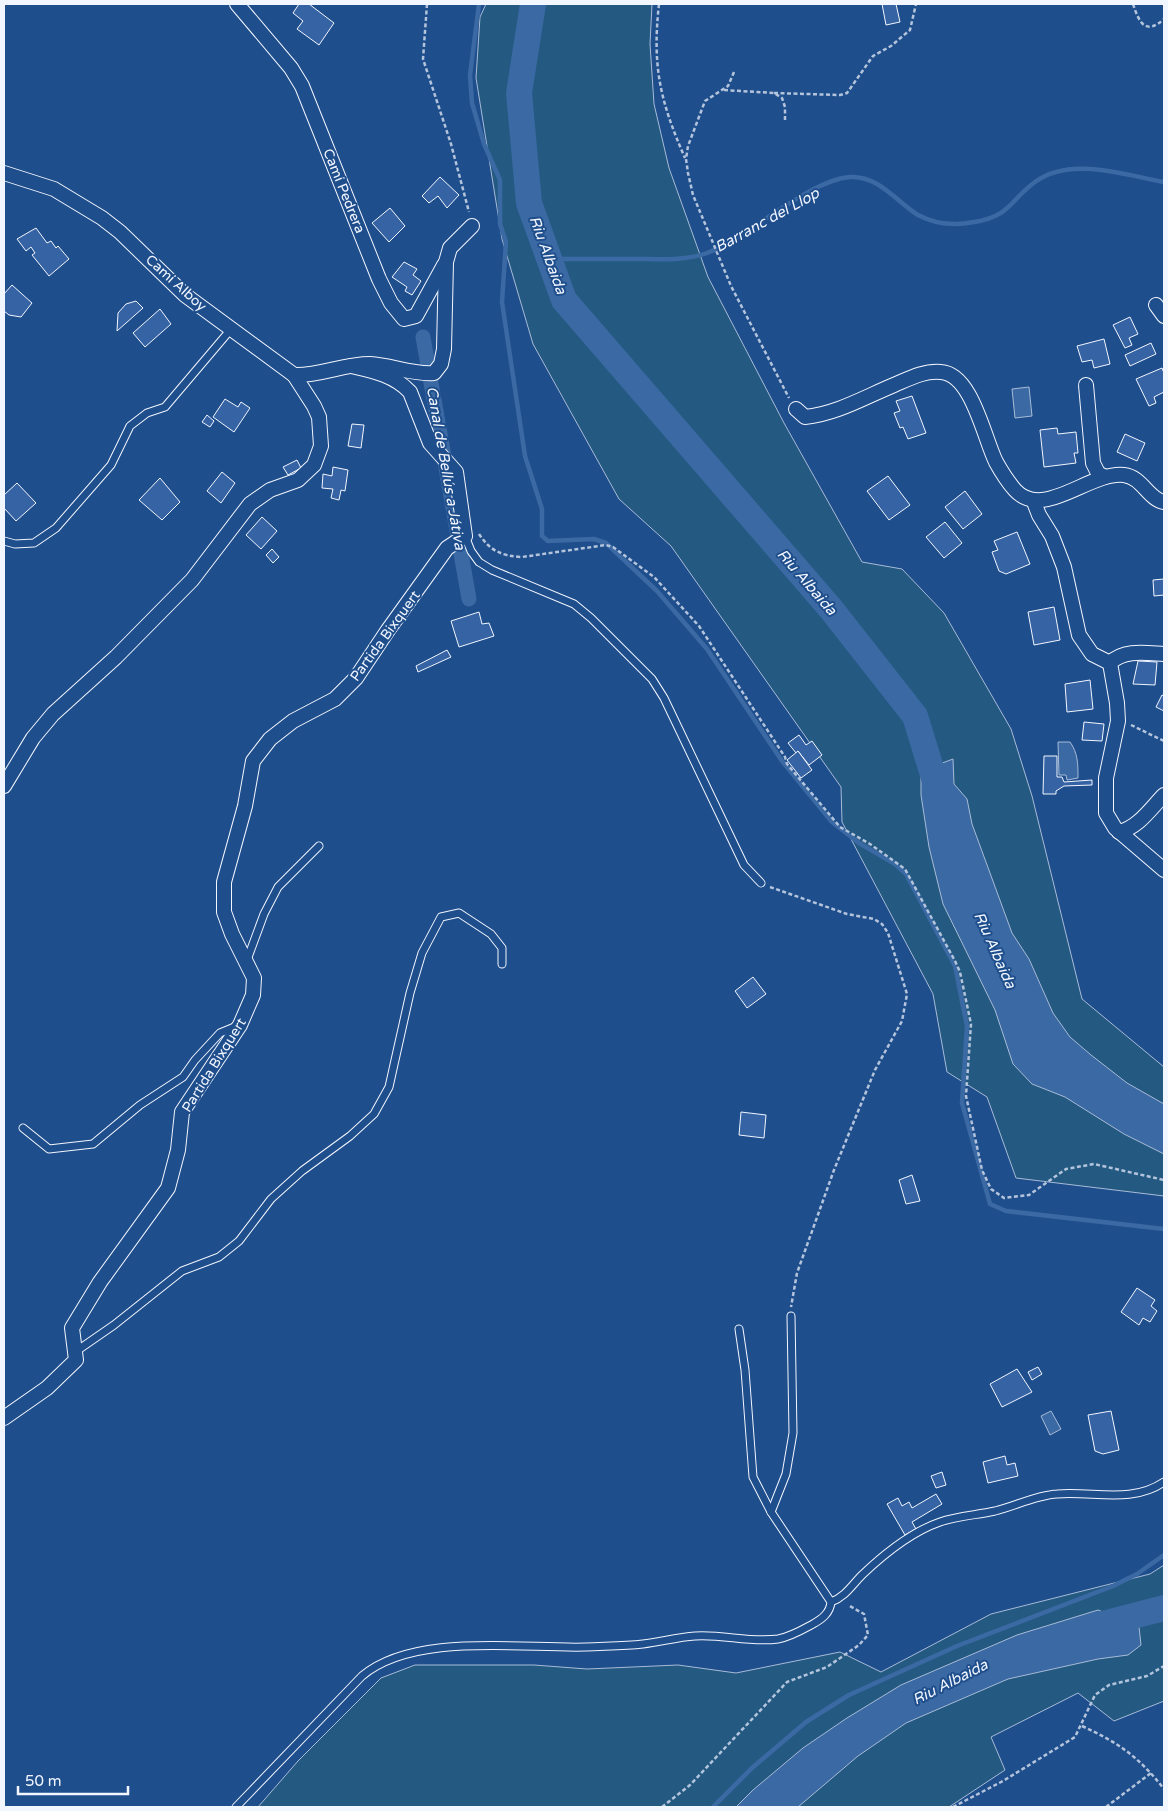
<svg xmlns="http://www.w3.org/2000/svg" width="1168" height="1811" font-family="'Varela Round',sans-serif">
	<rect width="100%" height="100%" fill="#1f4e8c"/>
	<!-- green -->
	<g fill="#245a82" stroke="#a8bbd7">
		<path d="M486,4h166l-2,40 4,60 15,64 39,109 76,146 78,139 40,7 42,44 67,116 21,67 50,203 82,68v129l-148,-18 -29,-81 -40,-25 -14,-78 -91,-172 -1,-35 -170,-241 -52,-47 -86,-155 -31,-105 -26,-161 4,-61z"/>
		<path d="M1164,1565v136l-50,20 -36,-28 -87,44 14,33 -56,37h-691l40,-46 83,-83 34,-13h119l53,4 91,-4 58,8 104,-21 41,20 110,-58 159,-40z"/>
	</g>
	<!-- water -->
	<g fill="#3b69a3" stroke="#a8bbd7">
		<path d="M1029,387l3,29 -17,2 -3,-29z"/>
		<path d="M1058,742h12c8,11 8,22 8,36l-11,2 -1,-5h-7z"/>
		<path d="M953,759l1,25 13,15 5,25 40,109 17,26 24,54 17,24 21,18 36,28 37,21v50l-40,-20 -59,-37 -33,-13 -19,-20 -18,-54 -52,-106 -14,-57 -8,-52v-24z"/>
		<path d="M1051,1411l10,18 -11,6 -9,-19z"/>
		<path d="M1098,1610l41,17 2,18 -13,10 -30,4 -90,20 -102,44 -48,33 -60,51h-62l17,-17 50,-42 44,-30 54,-33 116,-50z"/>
	</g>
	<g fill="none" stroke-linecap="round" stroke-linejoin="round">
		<!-- stream -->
		<g stroke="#3b69a3" stroke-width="4.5">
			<path d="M479,4l-9,71 2,28 12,41 16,36v44l6,18 -4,60 23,154 17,53v27l6,5 46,-2 12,4 51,48 50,58 75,112 50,61 27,21 36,21 11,10 49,92 12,60 -5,77 28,101 16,7 158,18"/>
			<path d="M549,259c29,0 58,0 87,0 23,0 49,2 71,-6 43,-17 102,-73 143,-76 28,-2 47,25 68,38 17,9 37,11 56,7 37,-6 36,-22 61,-40 35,-26 90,-7 129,0"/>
			<path d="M713,1807l39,-39 54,-46 43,-27 108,-49 156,-60 24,-12 27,-19"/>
		</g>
		<!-- canal -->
		<path stroke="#3b69a3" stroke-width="15" d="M423,337l46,262"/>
		<!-- river -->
		<g stroke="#3b69a3" stroke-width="26">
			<path d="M533,4l-14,89 10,110 35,97 267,309 84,107 26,85"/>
			<path d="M1087,1628l77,-20"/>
		</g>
	</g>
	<!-- building -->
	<g fill="#3563a3" stroke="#f2f6ff">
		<path d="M299,4h10l25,19 -15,22 -22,-16 6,-8 -10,-8z"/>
		<path d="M882,4h14l4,18 -14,3z"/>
		<path d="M440,177l19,18 -12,13 -9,-12 -9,7 -7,-7z"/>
		<path d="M390,208l15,18 -16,16 -17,-19z"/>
		<path d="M36,228l11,15 4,-2 5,7 2,-2 11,13 -20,17 -17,-21 3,-2 -4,-6 -5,4 -9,-12z"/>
		<path d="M404,262l13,7 -4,6 8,6 -9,14 -7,-4 2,-4 -15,-10z"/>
		<path d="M12,285l20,18 -11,14 -12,-2 -5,-4v-17z"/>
		<path d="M136,301l7,7 -26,23 1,-18 8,-9z"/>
		<path d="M160,309l11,15 -26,23 -12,-14z"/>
		<path d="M1130,317l8,17 -9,4 3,7 -7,3 -12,-23z"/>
		<path d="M1104,339l6,25 -16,4 -2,-8 -10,2 -5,-16z"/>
		<path d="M1151,343l5,11 -26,12 -5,-11z"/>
		<path d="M1162,368l2,5v19l-10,5 2,6 -7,3 -13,-27z"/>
		<path d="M912,396l14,37 -18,6 -5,-12 -3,1 -6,-15 6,-2 -4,-10z"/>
		<path d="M225,399l13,8 3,-5 9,6 -16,24 -21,-15z"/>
		<path d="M207,415l7,6 -4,6 -8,-5z"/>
		<path d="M352,424l12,1 -3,23 -13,-2z"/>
		<path d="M1057,428l1,6 18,-2 2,21h-4l2,10 -32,4 -4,-37z"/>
		<path d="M1125,434l20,9 -8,18 -20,-9z"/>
		<path d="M297,460l4,8 -13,7 -5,-8z"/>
		<path d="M333,467l15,3 -3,21 -4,-1 -2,10 -8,-2 2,-9 -11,-1 1,-14 9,2z"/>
		<path d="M222,472l13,11 -14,20 -14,-12z"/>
		<path d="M888,476l22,29 -21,15 -22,-29z"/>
		<path d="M160,478l20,24 -18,18 -23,-20z"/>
		<path d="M17,483l19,20 -20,18 -12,-13v-13z"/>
		<path d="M965,491l17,23 -19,15 -18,-22z"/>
		<path d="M262,517l15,14 -16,18 -15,-14z"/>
		<path d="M945,522l17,21 -18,15 -18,-21z"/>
		<path d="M1017,532l13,32 -24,10 -7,-3 -7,-19 6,-2 -4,-9z"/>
		<path d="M272,549l7,8 -6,6 -7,-8z"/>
		<path d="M1164,579v16l-10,1 -1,-16z"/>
		<path d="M1054,607l6,33 -26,5 -6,-33z"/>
		<path d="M479,612l3,12 7,-1 5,13 -35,11 -8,-26z"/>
		<path d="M447,650l4,7 -33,15 -2,-6z"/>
		<path d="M1138,661l19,1 -2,23 -22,-1z"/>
		<path d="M1090,680l3,29 -26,3 -2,-28z"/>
		<path d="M1162,695l2,1v15l-8,-4z"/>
		<path d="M1084,722l20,2 -2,17 -20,-1z"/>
		<path d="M799,735l7,10 6,-4 10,14 -13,10 -11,-14 -2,2 -8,-10z"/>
		<path d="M798,751l14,19 -11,8 -14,-18z"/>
		<path d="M1044,756h13v21h5l2,5 28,-2v5l-28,1 -8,5v3h-13z"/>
		<path d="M753,977l13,17 -19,14 -12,-17z"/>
		<path d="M741,1112l25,3 -2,23 -25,-3z"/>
		<path d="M912,1175l8,26 -14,3 -7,-24z"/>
		<path d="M1137,1288l18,12 -4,6 6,5 -7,11 -7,-4 -4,7 -18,-13z"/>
		<path d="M1038,1367l4,7 -10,6 -4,-8z"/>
		<path d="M1017,1369l15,23 -30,15 -12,-23z"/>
		<path d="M1111,1411l8,39 -16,4 -8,-3 -7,-36z"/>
		<path d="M1005,1456l2,9 8,-2 3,13 -30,7 -5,-21z"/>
		<path d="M942,1472l4,13 -10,3 -5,-12z"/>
		<path d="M936,1494l6,10 -30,18 4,7 -11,6 -18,-31 11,-6 4,8 7,-4 3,6z"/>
	</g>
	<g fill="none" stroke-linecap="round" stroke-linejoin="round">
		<!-- lane casing -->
		<g stroke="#f2f6ff" stroke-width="9">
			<g id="lane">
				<path d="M465,536l6,15 8,11 13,8 82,34 17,14 61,61 12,19 80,167 17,18"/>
				<path d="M4,541l11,3 19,-1 22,-15 55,-63 19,-39 17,-13 18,-6 67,-79"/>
				<path d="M247,960l17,-46 14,-27 41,-41"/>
				<path d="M23,1128l26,21 44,-5 47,-39 43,-28 12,-17 25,-27 17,-7"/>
				<path d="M75,1352l39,-27 68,-54 37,-14 20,-16 32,-42 31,-28 48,-35 24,-22 15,-27 21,-94 12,-40 19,-36 18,-4 32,21 11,14v16"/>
				<path d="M771,1512l15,-38 7,-41 -2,-117"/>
				<path d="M831,1602c14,-5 21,-17 31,-27 22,-21 49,-43 78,-53 17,-6 37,-7 55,-11 20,-5 42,-16 62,-17 38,-3 74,10 107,-12"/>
				<path d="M236,1807l126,-131c52,-44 159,-27 224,-29 19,-1 38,-1 57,-3 17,-2 35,-7 52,-8 28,-2 55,7 83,3 12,-2 24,-9 35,-15 9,-5 17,-11 18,-22l-60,-90 -18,-35 -8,-107 -6,-41"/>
			</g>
		</g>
		<!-- street casing -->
		<g stroke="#f2f6ff" stroke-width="16">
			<g id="street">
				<path d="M237,4l54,64 11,18 77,193 12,24 13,16 12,-3 28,-51"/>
				<path d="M4,173l50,16 48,29 18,14 65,63 109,80c26,1 49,-11 76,-11 21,1 43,11 64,9l7,-9 3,-15 2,-87 4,-14 22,-22"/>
				<path d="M1156,305l8,11"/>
				<path d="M1086,385l7,78 5,10 7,4"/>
				<path d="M796,409l9,8c31,-3 60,-20 89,-32 14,-6 31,-15 47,-13 31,2 43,66 55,90 5,9 12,20 19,28 28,31 75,-19 109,-15 18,2 25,25 40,27"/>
				<path d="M1034,502l5,13 13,21 12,31 15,68 13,19 18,9"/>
				<path d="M1164,654c-18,-1 -40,-5 -54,9l7,40 1,18 -12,57v35l9,15 49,42"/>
				<path d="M4,786l29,-48 20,-24 63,-57 76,-77 58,-76 20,-14 28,-10 16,-15 7,-19 -2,-29 -5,-11 -20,-31"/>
				<path d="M1119,832c19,-4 32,-24 45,-37"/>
				<path d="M4,1418l43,-30 29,-28 -4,-32 28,-46 68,-94 10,-38 4,-38 58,-87 13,-30 1,-17 -22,-44 -8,-22v-30l21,-76 8,-45 17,-22 23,-18 42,-22 21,-21 32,-48 59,-82 18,-12 -9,-64 -26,-29 -20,-51c-16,-17 -37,-21 -59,-26"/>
			</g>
		</g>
		<!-- path -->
		<g stroke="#b3c4dc" stroke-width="2.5" stroke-dasharray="4 2.5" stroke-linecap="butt">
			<path d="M427,4l-4,55 28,85 18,68"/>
			<path d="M659,4c-7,62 1,97 26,154"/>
			<path d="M1133,4c6,18 12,32 31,15"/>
			<path d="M734,72l-6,14 -23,15 -17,45 -2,13 2,14 5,22 38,91 58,112"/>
			<path d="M724,90l50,3 8,5 3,9v14"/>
			<path d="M774,93l66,2 7,-2 26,-37 18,-10 19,-16 6,-26"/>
			<path d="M479,534c11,17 23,22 43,23l84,-12 7,2 41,30 45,49 86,131 2,7 53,63 30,17 35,25 50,92 5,11 11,52 -5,72 16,74 9,19 13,9 25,-3 37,-26 28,-5 70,16"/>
			<path d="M1131,725l33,16"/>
			<path d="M770,887l77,27 27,5 8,5 6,9 19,61 -5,27 -27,49 -41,100 -37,103 -6,34"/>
			<path d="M1082,1726c37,17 57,31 82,63"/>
			<path d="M662,1807l28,-22 97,-103 40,-15 32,-22 9,-10 -4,-21 -16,-9"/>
			<path d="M953,1807l50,-26 72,-44 20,-42 14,-10 38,-9 17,-10"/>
			<path d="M1106,1807l45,-34"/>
		</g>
		<!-- lane -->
		<use href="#lane" stroke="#1f4e8c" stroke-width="7"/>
		<!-- street -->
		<use href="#street" stroke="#1f4e8c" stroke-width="14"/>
	</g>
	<g text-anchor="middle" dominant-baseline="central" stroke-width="4" stroke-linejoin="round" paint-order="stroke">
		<!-- street labels -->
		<g font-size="14" fill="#f2f6ff" stroke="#1f4e8c">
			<text transform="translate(344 191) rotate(68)">Camí Pedrera</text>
			<text transform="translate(176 283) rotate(42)">Camí Alboy</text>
			<text transform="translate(385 636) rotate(-54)">Partida Bixquert</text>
			<text transform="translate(214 1065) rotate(-58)">Partida Bixquert</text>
		</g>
		<!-- water labels -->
		<g font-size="15" font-style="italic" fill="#f2f6ff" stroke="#1f4e8c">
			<text transform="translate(767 220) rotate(-29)">Barranc del Llop</text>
			<text transform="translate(548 255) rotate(70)">Riu Albaida</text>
			<text transform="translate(446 468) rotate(80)">Canal de Bellús a Játiva</text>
			<text transform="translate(807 582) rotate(49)">Riu Albaida</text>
			<text transform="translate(995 950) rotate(66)">Riu Albaida</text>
			<text transform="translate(950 1682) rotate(-27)">Riu Albaida</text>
		</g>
	</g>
	<!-- border -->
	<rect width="1168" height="1811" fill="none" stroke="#f2f6ff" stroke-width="10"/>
	<!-- scale -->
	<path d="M18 1786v8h110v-8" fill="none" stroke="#f2f6ff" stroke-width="2.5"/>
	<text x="25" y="1786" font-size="15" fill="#f2f6ff" stroke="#1f4e8c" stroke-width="4" paint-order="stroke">50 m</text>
</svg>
